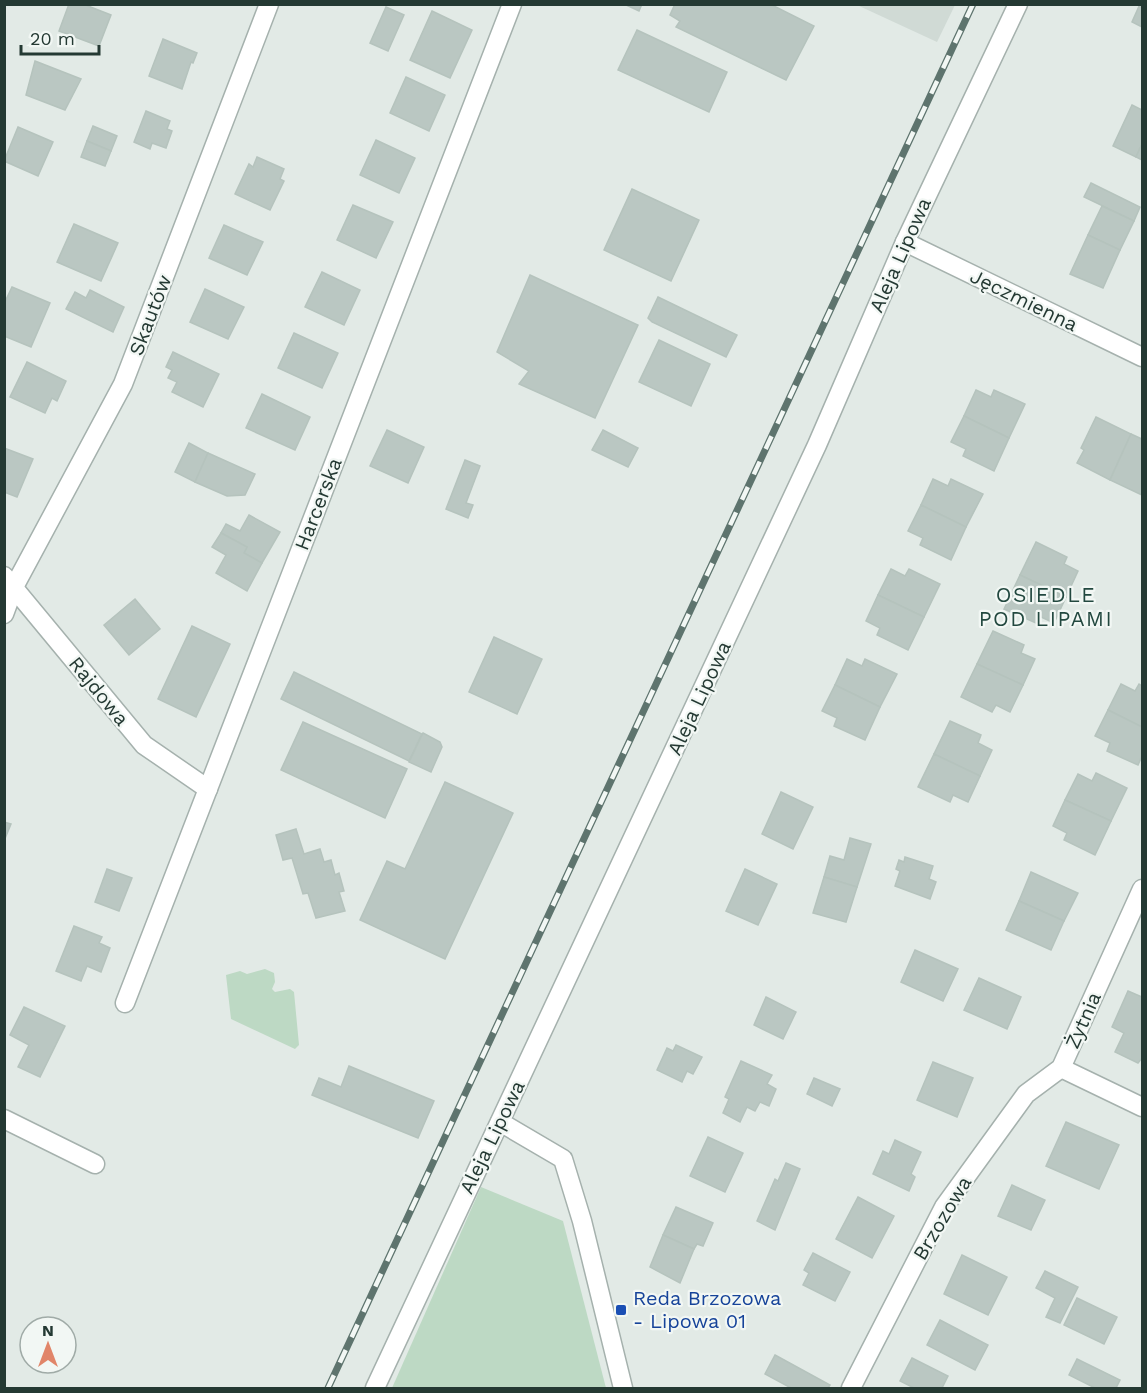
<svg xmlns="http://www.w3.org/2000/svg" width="1147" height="1393" font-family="'Work Sans',sans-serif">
	<rect width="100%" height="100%" fill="#e2eae6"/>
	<!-- built -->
	<path fill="#d0dad5" d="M857,5l98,-1v1l-18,37z"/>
	<!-- green -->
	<g fill="#bdd9c4">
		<path d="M265,969l9,4 1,9 -3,7 3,3 15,-3 4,3 5,53 -4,4 -64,-30 -5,-44 14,-4 7,3z"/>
		<path d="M481,1187l82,34 43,167h-214z"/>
	</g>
	<!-- building -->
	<g fill="#bac7c2" stroke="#b5c3bd" stroke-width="1.5">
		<path d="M69,4h14l28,11 -12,31 -40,-15z"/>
		<path d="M624,4h18l-3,7z"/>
		<path d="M675,4h95l44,22 -28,54 -110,-53 4,-6 -10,-6z"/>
		<path d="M1140,4h2v23l-10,-5z"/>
		<path d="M386,7l18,8 -16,36 -18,-8z"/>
		<path d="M432,11l40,19 -22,48 -40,-18z"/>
		<path d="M637,30l90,42 -18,40 -91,-42z"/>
		<path d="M163,39l34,14 -4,10 -2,-1 -9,27 -33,-13z"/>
		<path d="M35,61l46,18 -16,31 -39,-15z"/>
		<path d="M406,77l39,18 -16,36 -39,-18z"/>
		<path d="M1132,105l10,5v34l-6,13 -23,-11z"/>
		<path d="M146,111l24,10 -3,8 5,2 -6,17 -14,-5 -2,6 -16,-7z"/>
		<path d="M93,126l24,10 -6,15 -24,-10z"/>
		<path d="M18,127l35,15 -15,34 -34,-15z"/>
		<path d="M376,140l39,18 -16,35 -39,-18z"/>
		<path d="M87,141l24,10 -6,15 -24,-9z"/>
		<path d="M1142,144v16l-6,-3z"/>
		<path d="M257,157l27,12 -4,10 4,2 -14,29 -35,-16 14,-30 4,3z"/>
		<path d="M1091,183l49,24 -6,14 -50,-24z"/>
		<path d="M632,189l67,31 -28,61 -67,-31z"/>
		<path d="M353,205l40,17 -17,36 -39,-18z"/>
		<path d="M1102,206l32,15 -14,29 -32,-15z"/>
		<path d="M74,224l44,19 -17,38 -44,-19z"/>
		<path d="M224,225l39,17 -16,33 -38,-17z"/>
		<path d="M1088,235l32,15 -17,38 -33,-14z"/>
		<path d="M322,272l38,18 -16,35 -39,-18z"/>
		<path d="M530,275l108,50 -43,93 -76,-34 10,-13 -32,-19z"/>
		<path d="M12,287l38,16 -19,44 -27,-11v-32z"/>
		<path d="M205,289l39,18 -16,32 -38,-17z"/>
		<path d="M90,290l34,17 -11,25 -47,-23 9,-17 11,6z"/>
		<path d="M658,297l79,38 -11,22 -74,-35 -4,-4z"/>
		<path d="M294,333l44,20 -16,35 -44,-20z"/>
		<path d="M659,340l51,24 -19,42 -52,-24z"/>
		<path d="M173,352l46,22 -16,33 -31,-15 5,-10 -9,-4 4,-8 -6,-3z"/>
		<path d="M27,362l39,19 -9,20 -5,-3 -7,15 -35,-16z"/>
		<path d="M976,390l15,7 3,-7 31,14 -16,34 -45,-22z"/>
		<path d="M262,394l48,23 -15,33 -49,-22z"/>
		<path d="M964,416l45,22 -15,33 -31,-15 3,-7 -15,-7z"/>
		<path d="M1096,417l35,17 -21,46 -33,-17 7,-13 -3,-2z"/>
		<path d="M387,430l37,17 -16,36 -38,-17z"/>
		<path d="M603,430l35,18 -10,19 -36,-17z"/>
		<path d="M1131,434l11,5v56l-32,-15z"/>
		<path d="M189,443l19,10 -13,29 -20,-10z"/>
		<path d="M4,448l29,11 -16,38 -13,-5z"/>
		<path d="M208,453l47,21 -10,21 -18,1 -32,-14z"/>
		<path d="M465,460l15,6 -14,37 7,2 -5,13 -22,-9z"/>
		<path d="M933,479l15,7 3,-7 32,15 -17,33 -45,-22z"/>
		<path d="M921,505l45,22 -15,33 -31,-15 3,-7 -15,-7z"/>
		<path d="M249,515l31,17 -18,31 -18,-10 3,-6 -26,-14 5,-9 14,7z"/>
		<path d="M221,533l26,14 -3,6 18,10 -15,28 -31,-18 10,-18 -14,-8z"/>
		<path d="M1036,542l31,15 -3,7 14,7 -12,26 -46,-22z"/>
		<path d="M891,569l14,7 4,-7 31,15 -16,33 -46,-22z"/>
		<path d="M1020,575l46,22 -12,26 -15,-7 -3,7 -32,-14z"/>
		<path d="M878,595l46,22 -16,33 -31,-15 3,-7 -14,-7z"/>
		<path d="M135,599l25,30 -31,26 -25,-30z"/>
		<path d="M192,626l38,18 -34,73 -38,-18z"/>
		<path d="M993,631l31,14 -3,8 14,6 -12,26 -46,-21z"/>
		<path d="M494,637l48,22 -25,55 -48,-22z"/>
		<path d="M847,659l15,7 3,-7 32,15 -17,33 -45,-22z"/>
		<path d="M977,664l46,21 -13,27 -14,-7 -4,7 -31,-15z"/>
		<path d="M294,672l128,62 -13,27 -128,-62z"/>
		<path d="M1121,684l14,7 4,-7 3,2v41l-34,-17z"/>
		<path d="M835,685l45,22 -15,33 -31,-14 3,-8 -15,-7z"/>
		<path d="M1108,710l34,17v29l-4,9 -31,-14 3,-8 -15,-7z"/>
		<path d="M950,721l31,14 -3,8 14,7 -12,26 -46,-22z"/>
		<path d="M303,722l104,47 -22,49 -104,-48z"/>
		<path d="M423,733l17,9 2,5 -11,25 -22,-10z"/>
		<path d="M934,754l46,22 -12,26 -15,-7 -3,7 -32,-15z"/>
		<path d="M1096,773l31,15 -16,33 -46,-21 13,-26 14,7z"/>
		<path d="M445,782l68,31 -68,146 -85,-39 27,-59 18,8z"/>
		<path d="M781,792l32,15 -20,42 -31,-15z"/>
		<path d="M1065,800l46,21 -16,34 -31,-15 3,-7 -14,-7z"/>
		<path d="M4,822l7,2 -7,17z"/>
		<path d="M296,829l8,25 16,-5 4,13 7,-2 4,15 4,-2 5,18 -5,1 6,19 -29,7 -8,-25 -5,1 -11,-36 -9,2 -7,-25z"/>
		<path d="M850,838l21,6 -14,43 -33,-10 6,-21 14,4z"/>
		<path d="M905,857l28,9 -4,13 7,3 -6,17 -35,-13 5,-15 -4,-2 3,-9 5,2z"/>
		<path d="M107,869l25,9 -13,33 -24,-9z"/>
		<path d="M745,869l32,15 -19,41 -32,-14z"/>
		<path d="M1031,872l47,21 -14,28 -45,-20z"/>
		<path d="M824,877l33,10 -11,35 -33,-9z"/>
		<path d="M1019,901l45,20 -13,29 -45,-20z"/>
		<path d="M74,926l28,11 -3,6 11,5 -9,24 -14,-6 -6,15 -25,-10z"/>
		<path d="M915,950l43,19 -15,32 -42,-19z"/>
		<path d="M979,978l42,19 -14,32 -43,-19z"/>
		<path d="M1128,991l14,6v61l-4,5 -23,-11 9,-19 -12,-6z"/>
		<path d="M766,997l30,15 -13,27 -29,-14z"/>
		<path d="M24,1007l41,19 -25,51 -22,-10 11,-22 -19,-10z"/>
		<path d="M676,1045l26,12 -9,17 -6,-3 -5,11 -25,-12 10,-22 6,3z"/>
		<path d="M741,1061l31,14 -5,9 9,5 -7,17 -9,-4 -5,9 -8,-4 -7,15 -17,-9 6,-14 -4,-2z"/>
		<path d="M933,1062l40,16 -16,39 -40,-17z"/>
		<path d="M349,1066l85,35 -16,37 -106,-43 7,-17 22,9z"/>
		<path d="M814,1078l26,11 -8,17 -25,-12z"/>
		<path d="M1066,1122l53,23 -20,44 -53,-23z"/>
		<path d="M708,1137l35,16 -18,39 -35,-16z"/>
		<path d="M895,1140l26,12 -10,22 4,3 -6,14 -36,-17 10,-23 6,3z"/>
		<path d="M786,1163l14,6 -25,61 -18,-9 18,-42 3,2z"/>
		<path d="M1012,1185l33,15 -14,30 -33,-14z"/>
		<path d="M858,1197l36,19 -22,42 -36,-19z"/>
		<path d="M676,1207l37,16 -10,23 -6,-2 -3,5 -31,-14z"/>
		<path d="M663,1235l31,14 -14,34 -30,-16z"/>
		<path d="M813,1253l37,19 -15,29 -32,-16 6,-12 -5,-3z"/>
		<path d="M962,1255l45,22 -19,38 -44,-21z"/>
		<path d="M1045,1271l33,16 -18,36 -14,-6 9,-19 -19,-10z"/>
		<path d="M1077,1298l40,19 -13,27 -40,-19z"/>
		<path d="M940,1320l48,25 -13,25 -48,-25z"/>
		<path d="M775,1355l55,30 -2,3h-37l-26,-14z"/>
		<path d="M912,1358l36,18 -6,12h-28l-14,-7z"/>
		<path d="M1077,1359l43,21 -4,8h-21l-26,-13z"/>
	</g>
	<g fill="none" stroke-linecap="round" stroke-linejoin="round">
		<!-- minor casing -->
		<g stroke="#a5b1ad" stroke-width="21">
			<g id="minor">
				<path d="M905,242l237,115"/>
				<path d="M4,576l140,169 64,44"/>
				<path d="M4,614l10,-27 109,-203 146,-380"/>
				<path d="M125,1003l387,-999"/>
				<path d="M1061,1068l81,39"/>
				<path d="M4,1119l91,45"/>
				<path d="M500,1122l63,37 19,62 41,167"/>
				<path d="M375,1388l442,-943 88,-203 113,-238"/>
				<path d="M851,1388l93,-181 82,-113 35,-26 81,-179"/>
			</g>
		</g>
		<!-- minor -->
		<use href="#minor" stroke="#fff" stroke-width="18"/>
		<!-- rail casing -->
		<g stroke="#5e746e" stroke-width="7">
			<path id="rail" d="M328,1388l645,-1384"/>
		</g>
		<!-- rail -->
		<use href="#rail" stroke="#f2f7f4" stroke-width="4.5" stroke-dasharray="14" stroke-linecap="butt"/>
	</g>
	<!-- markers -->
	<rect fill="#1a4fb4" stroke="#f2f7f4" stroke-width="2" x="615" y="1304" width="12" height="12" rx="3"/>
	<g text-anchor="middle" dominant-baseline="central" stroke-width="4.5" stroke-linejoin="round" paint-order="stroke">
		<!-- street labels -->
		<g font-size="20" fill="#243933" stroke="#f2f7f4">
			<text transform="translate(900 255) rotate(-66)">Aleja Lipowa</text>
			<text transform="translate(1024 300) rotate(26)">Jęczmienna</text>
			<text transform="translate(150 315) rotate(-69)">Skautów</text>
			<text transform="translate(318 504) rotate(-69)">Harcerska</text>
			<text transform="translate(99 691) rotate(51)">Rajdowa</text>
			<text transform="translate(699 698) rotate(-65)">Aleja Lipowa</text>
			<text transform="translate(1083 1020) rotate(-66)">Żytnia</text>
			<text transform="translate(492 1137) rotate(-64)">Aleja Lipowa</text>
			<text transform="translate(942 1218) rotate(-59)">Brzozowa</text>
		</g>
		<!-- transit labels -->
		<g font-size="20" fill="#164399" stroke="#f2f7f4" text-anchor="start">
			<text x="633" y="1298">Reda Brzozowa<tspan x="633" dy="23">- Lipowa 01</tspan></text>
		</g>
		<!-- neighbourhood labels -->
		<g font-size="21" letter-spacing="1.5" fill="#22483f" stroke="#f2f7f4">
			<text x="1046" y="594">OSIEDLE<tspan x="1046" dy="24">POD LIPAMI</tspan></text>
		</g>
	</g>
	<!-- border -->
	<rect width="1147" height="1393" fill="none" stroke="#243933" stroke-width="12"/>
	<!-- north arrow -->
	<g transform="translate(48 1345)"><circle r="28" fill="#f2f7f4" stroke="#a0aba7" stroke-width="1.5"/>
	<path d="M0-4.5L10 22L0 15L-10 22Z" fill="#e18569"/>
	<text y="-9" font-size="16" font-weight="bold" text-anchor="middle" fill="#243933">N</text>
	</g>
	<!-- scale -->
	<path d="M21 45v9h78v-9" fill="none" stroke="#243933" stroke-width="3"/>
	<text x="30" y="45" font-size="18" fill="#243933" stroke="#f2f7f4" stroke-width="4.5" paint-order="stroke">20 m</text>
</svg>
